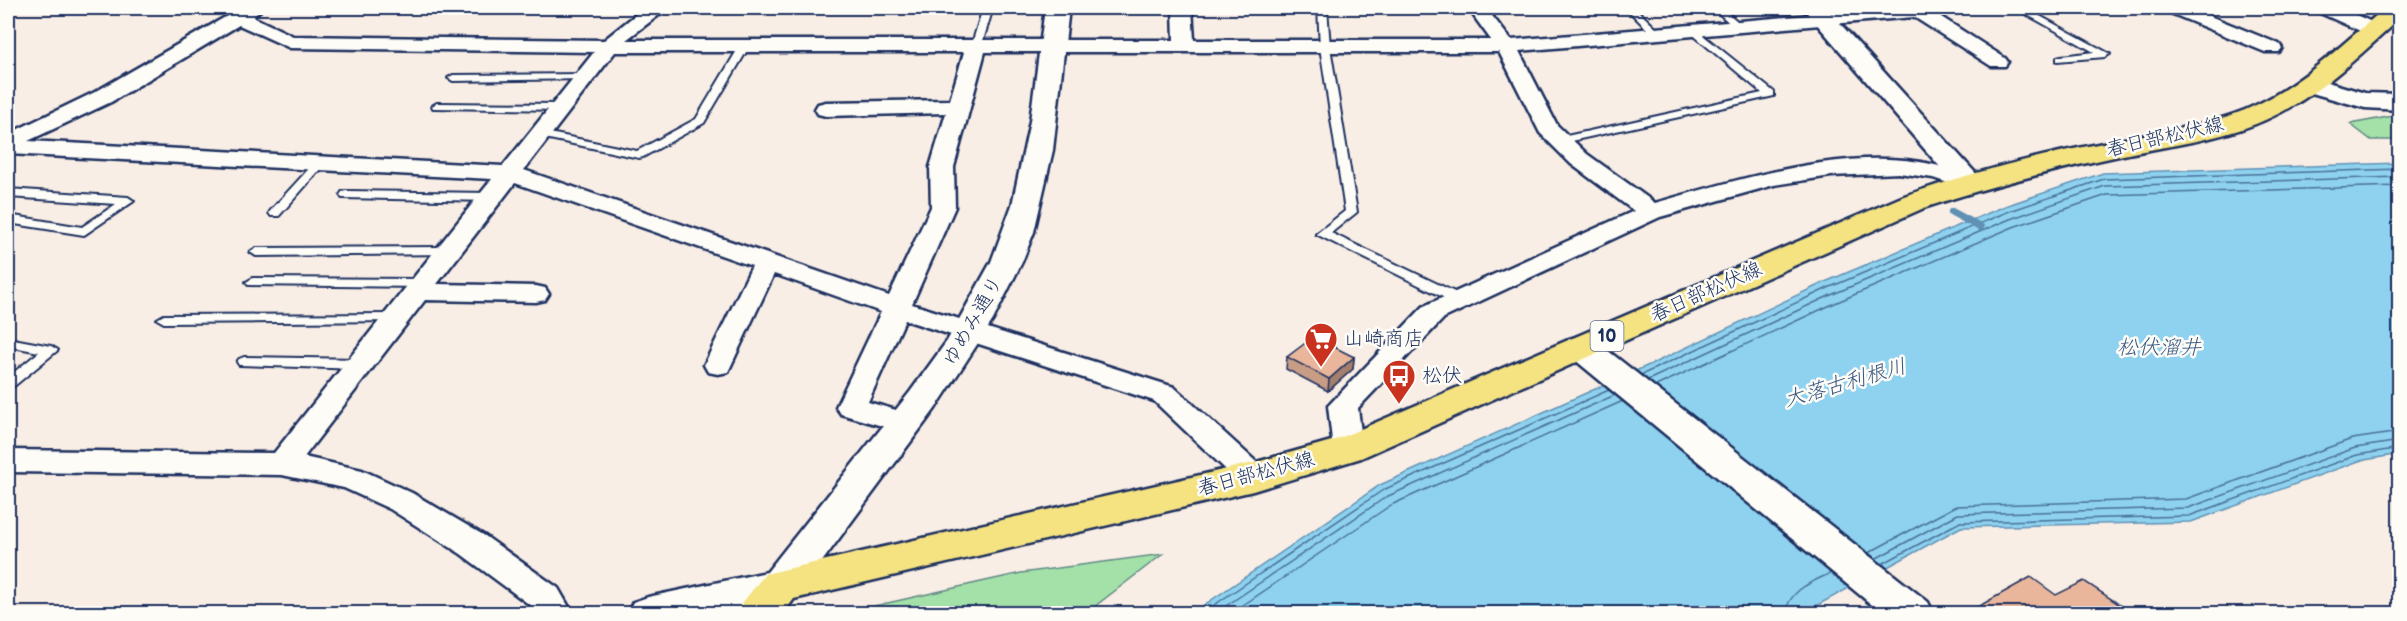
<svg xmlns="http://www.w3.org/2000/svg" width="2407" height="621" font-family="'Balsamiq Sans','Klee One',sans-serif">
	<rect width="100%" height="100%" fill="#f9eee5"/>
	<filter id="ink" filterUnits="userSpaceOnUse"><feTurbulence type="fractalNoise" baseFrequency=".0167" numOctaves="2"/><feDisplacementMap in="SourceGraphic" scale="12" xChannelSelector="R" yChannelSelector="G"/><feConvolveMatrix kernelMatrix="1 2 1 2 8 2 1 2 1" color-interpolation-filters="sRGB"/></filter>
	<g filter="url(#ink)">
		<!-- green -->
		<g fill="#a3e1a9" stroke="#5f8884" stroke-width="1.5">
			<path d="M2399,115v25h-28l-21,-16z"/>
			<path d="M1163,554l-77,59h-243l178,-40z"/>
		</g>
		<!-- water -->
		<path fill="#8ed2ef" stroke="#6091b5" stroke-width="1.5" d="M2399,163v291l-40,7 -168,61 -230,5 -158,86 -612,1 189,-129 278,-124 167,-79 180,-76 98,-33z"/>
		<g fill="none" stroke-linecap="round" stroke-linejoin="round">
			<!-- shore -->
			<g stroke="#497098" stroke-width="1.5">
				<path d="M1641,375l187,-87 179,-76 97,-33 296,-10"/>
				<path d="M1648,380l183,-85 179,-76 95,-33 295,-9"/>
				<path d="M1656,386l179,-83 178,-76 94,-32 293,-9"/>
				<path d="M1868,553l88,-47 230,-7 166,-60 48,-7"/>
				<path d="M1875,559l83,-45 230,-6 167,-60 45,-7"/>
				<path d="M1882,564l78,-42 229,-6 168,-61 43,-7"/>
				<path d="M1201,614l182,-124 226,-100"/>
				<path d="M1214,614l172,-117 229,-102"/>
				<path d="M1230,614l161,-109 232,-104"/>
				<path d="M1785,614c4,-24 26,-32 46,-41"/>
			</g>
			<!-- stream -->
			<path stroke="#6091b5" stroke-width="8" d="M1952,212l28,15"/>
			<!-- lane casing -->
			<g stroke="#1b2f5e" stroke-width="4">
				<g id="lane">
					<path d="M650,8h129l-5,3 -121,2 -3,-1z"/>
					<path d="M983,8h10l-12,39 -5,3 -5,-3z"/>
					<path d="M1318,8h9l3,39 27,165 -26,21 134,64 2,3 -2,3h-10l-139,-69 29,-23 -25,-164z"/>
					<path d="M1474,8h25c-5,5 -18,5 -24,3z"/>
					<path d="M1626,8h9l25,24v4h-6z"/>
					<path d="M1713,8h9l22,19 -8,2z"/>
					<path d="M2015,8h10l85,46 -5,3 -48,4v-4l4,-1 33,-4z"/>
					<path d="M1694,28l80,64v4l-212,47 -4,-1 -2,-2 6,-3 200,-44 -71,-60v-4z"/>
					<path d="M744,44l5,3 -45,76 -61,34 -4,1 -99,-21 -6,-3 6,-3 97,20 59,-32 43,-72z"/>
					<path d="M586,74l4,1v4l-137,2 -5,-3 5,-3z"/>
					<path d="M437,103l123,1 5,3 -5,3 -127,-2 -1,-2z"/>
					<path d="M320,160l4,1 2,2 -2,2 -45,51h-8l-2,-3 2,-3 45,-49z"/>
					<path d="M8,189l120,8 6,4 -50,34 -76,-12v-8l74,12 34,-23 -108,-7z"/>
					<path d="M346,191l145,2 6,4 -6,4 -149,-3 -2,-3 2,-3z"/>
					<path d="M448,247l4,1 2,3 -2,3 -196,2 -6,-4 6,-4z"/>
					<path d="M253,278l170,1 7,4 -7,4 -175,-2 -2,-3z"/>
					<path d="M396,314l7,4 -2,3 -237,2 -7,-4 7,-4z"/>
					<path d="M8,338l43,8 7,4 -45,37 -5,2v-12l31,-25 -31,-6z"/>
					<path d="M244,357l116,2 7,5 -7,5 -121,-4 -2,-3 2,-3z"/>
				</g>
			</g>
			<!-- street casing -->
			<g stroke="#1b2f5e" stroke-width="5">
				<g id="street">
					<path d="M241,8h22l-10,9 40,19 311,4 40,-32h21l-2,4 -37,28h548l-1,-32h19l2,32h297l-23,-32h18l25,32 384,-32h71l-2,4 -26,3 67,43 3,4 -3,4h-14l-77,-49 -395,34 38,74 30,29 68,49c87,-24 208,-64 298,-33 9,3 22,5 28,13l-4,5 -8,2 -36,-12 -34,-5 -68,3 -57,9 -114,32 -216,101 -86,90 5,41 -4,8 -11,3 -11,-3 -4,-8 -5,-43 96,-100 210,-95 -63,-47 -31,-31 -41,-81h-514l-31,115 1,40 -43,97 262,83 90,82 5,8 -5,8 -11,3 -11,-3 -88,-84 -249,-81 -37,82 49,14 4,7 -4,7 -11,3 -65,-19 -5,-7 45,-95 -107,-38 -46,98 -10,2 -10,-2 -4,-7 48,-99 -237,-83 -78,101 99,2 9,2 4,6 -4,6 -9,2 -111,-2 -121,157 58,13 50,23 73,43 73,52 15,26h-36l-3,-6 -73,-54 -71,-45 -46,-21 -62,-13 -274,-3v-22l266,3 218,-274 -484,-25v-20l87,-42zM239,25l51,23 304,4 -91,114 -475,-25 83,-39zM615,52h349l-14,48 -124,2 -8,2 -3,5 3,5 8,2 120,-3 -16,54 1,40 -42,89 -365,-126z"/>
					<path d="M2165,8h25l89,36 3,4 -3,4h-14l-97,-40z"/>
					<path d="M2315,8h25l41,18 3,4 -3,4h-14l-49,-22z"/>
				</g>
			</g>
			<!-- secondary casing -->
			<g stroke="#1b2f5e" stroke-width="5">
				<g id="secondary">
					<path d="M1045,8h24l-16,142 -19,82 -12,30 -29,58 -58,89 -140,189 -66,16h-102l6,-12 15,-5 119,-25 143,-180 37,-51 44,-79 21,-57 18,-84z"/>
					<path d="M1803,8h23l153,169 4,6 -4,6 -10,3 -10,-3z"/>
					<path d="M2310,77l55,16 35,1v16l-35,-2 -64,-18 -4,-5 4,-5z"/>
					<path d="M1581,336l12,3 335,263 6,12h-51l-314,-259 -5,-8 5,-8z"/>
				</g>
			</g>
			<!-- primary casing -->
			<g stroke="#1b2f5e" stroke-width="5">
				<path id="primary" d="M2385,8h15v11c-43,38 -82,78 -135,101 -42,19 -92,25 -137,34 -70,15 -137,31 -204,54l-563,250 -108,33 -459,108 -11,15h-46l6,-12 22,-28 488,-111 82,-23 569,-244c63,-22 128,-39 194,-52 48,-10 101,-16 147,-34 54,-22 96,-65 140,-102z"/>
			</g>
			<!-- lane -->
			<use href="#lane" fill="#fdfcf7" fill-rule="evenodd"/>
			<!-- street -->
			<use href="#street" fill="#fdfcf7" fill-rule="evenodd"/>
			<!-- secondary -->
			<use href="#secondary" fill="#fdfcf7" fill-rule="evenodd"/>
			<!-- primary -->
			<use href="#primary" fill="#f5e382" fill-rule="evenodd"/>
		</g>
		<!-- wall -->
		<path fill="#c89d86" stroke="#1b2f5e" stroke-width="1.5" d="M1315,344l39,13 -1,12 -25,22 -42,-22 1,-12z"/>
		<!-- shaded-wall -->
		<path fill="#a37f6d" stroke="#1b2f5e" stroke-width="1.5" d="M1354,357l-1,12 -25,22 1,-12z"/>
		<!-- building -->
		<g fill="#e9b69c" stroke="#1b2f5e" stroke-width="1.5">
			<path d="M1320,340l34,17 -25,22 -42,-22 21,-16 7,3z"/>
			<path d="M2031,577l25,18 28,-14 50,33h-169z"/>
		</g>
	</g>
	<!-- icons -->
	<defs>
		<g id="supermarket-pin" transform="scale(1.725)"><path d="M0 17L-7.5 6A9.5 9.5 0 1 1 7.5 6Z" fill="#c8321e" stroke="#fdfcf7"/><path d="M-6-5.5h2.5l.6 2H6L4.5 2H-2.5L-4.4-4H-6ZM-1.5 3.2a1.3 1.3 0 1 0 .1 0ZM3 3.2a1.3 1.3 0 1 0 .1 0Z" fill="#fff"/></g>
		<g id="bus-pin" transform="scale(1.725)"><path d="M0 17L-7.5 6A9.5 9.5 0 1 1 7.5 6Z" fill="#c8321e" stroke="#fdfcf7"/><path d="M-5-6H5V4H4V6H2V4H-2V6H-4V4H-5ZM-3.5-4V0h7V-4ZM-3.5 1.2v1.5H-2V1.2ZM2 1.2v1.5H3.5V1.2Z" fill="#fff"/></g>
	</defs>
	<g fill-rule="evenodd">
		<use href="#supermarket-pin" x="1321" y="339"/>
		<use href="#bus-pin" x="1399" y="376"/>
	</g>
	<g text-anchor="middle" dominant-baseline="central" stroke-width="5" stroke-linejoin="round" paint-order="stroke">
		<!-- shield labels -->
		<rect fill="#fdfcf7" stroke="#5f6c8c" stroke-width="1.5" x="1590.5" y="321" width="33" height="30" rx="4.5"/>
		<g font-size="18" font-weight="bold" fill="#1b2f5e">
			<text x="1607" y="336">10</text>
		</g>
		<!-- street labels -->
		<g font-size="20" fill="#1b2f5e" stroke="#fdfcf7">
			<text transform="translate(2165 137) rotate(-13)">春日部松伏線</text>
			<text transform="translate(1706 292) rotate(-24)">春日部松伏線</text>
			<text transform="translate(973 321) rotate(-60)">ゆめみ通り</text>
			<text transform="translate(1256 474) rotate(-15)">春日部松伏線</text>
		</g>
		<!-- poi labels -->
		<g font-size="20" fill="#1b2f5e" stroke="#fdfcf7" text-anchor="start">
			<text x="1344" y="339">山崎商店</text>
			<text x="1422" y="376">松伏</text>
		</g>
		<!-- water labels -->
		<g font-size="21" font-style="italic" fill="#385882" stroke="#fdfcf7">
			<text x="2159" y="347">松伏溜井</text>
			<text transform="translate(1845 383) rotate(-16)">大落古利根川</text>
		</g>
	</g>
	<!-- margin -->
	<rect width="2407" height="621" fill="none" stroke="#fdfcf7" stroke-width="30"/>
	<rect x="15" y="15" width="2377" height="591" fill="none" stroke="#1b2f5e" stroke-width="2" filter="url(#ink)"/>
</svg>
